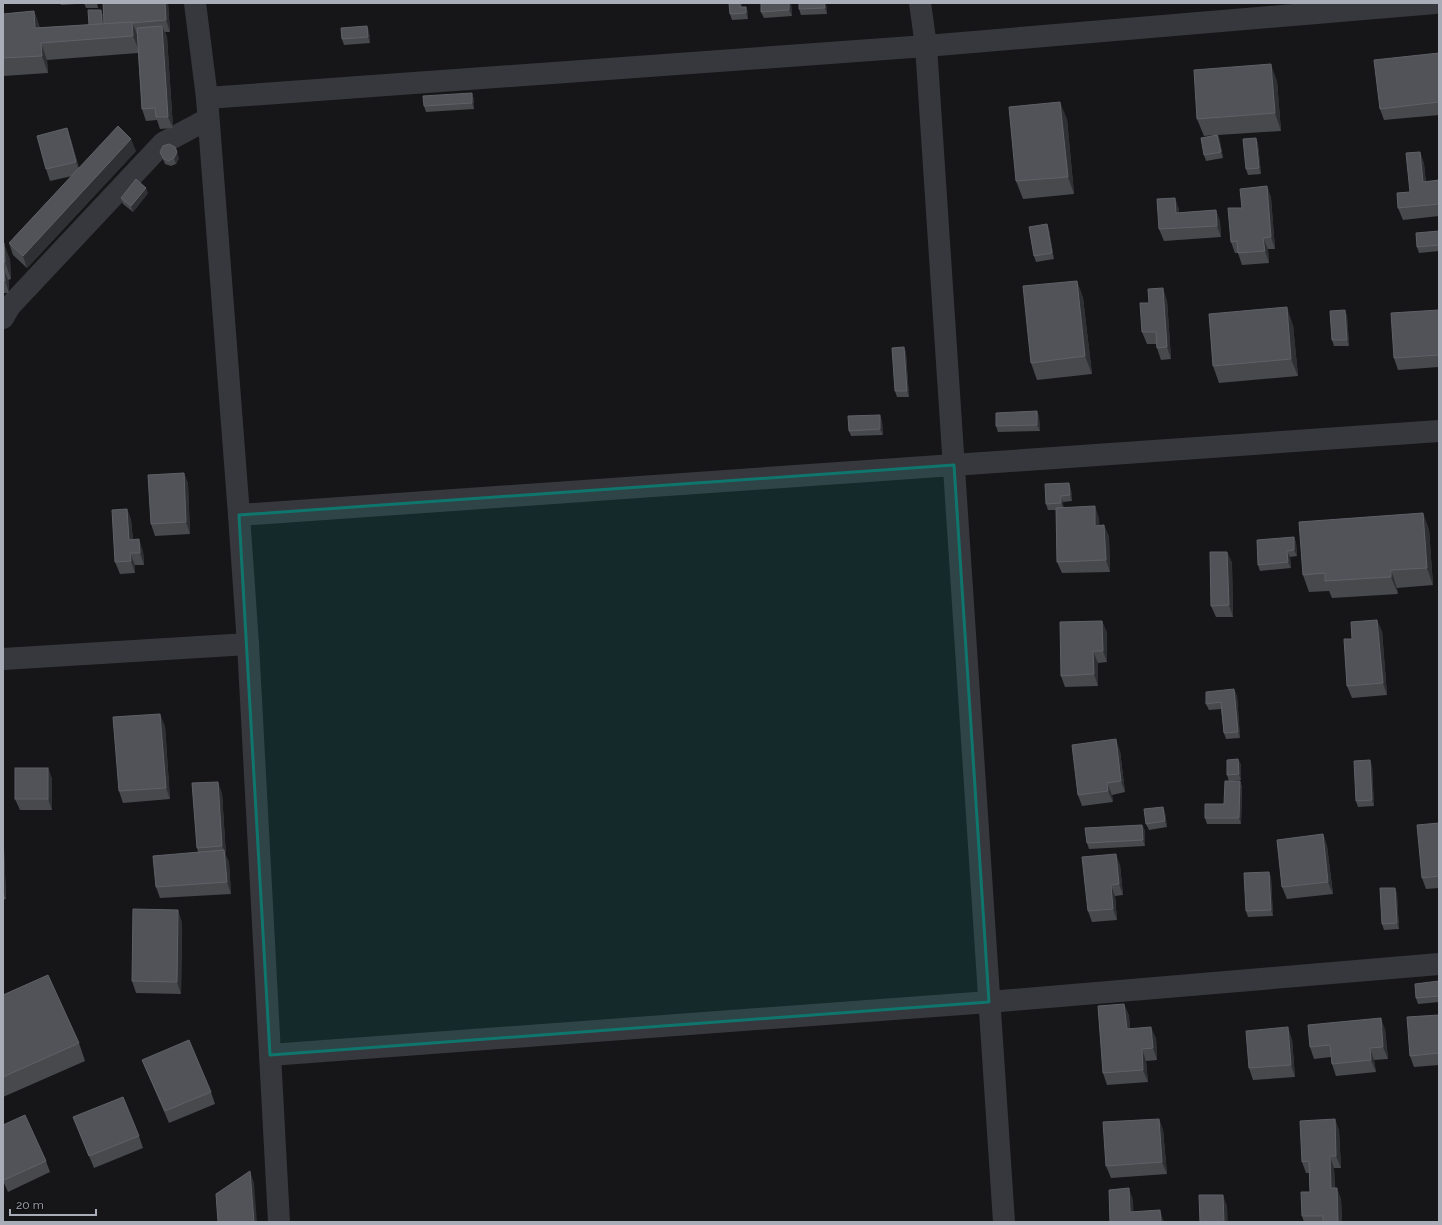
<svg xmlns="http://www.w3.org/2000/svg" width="1442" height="1225" font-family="Raleway,sans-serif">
	<rect width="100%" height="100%" fill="#161618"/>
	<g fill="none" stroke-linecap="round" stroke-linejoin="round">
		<!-- minor -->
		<g stroke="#37383d" stroke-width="22">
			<path d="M920,3l6,43 78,1176"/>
			<path d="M207,98l719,-52 509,-43"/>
			<path d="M3,318l7,-12 153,-163 45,-24"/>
			<path d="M239,515l1200,-84"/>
			<path d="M270,1055l719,-53 450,-38"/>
		</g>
		<!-- tertiary -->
		<g stroke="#37383d" stroke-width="22">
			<path d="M195,3l12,95 32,417 9,129 31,578"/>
			<path d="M3,659l245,-15"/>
		</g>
	</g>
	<!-- wall -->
	<g fill="#47494d">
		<path d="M60,3h17v1l-16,1z"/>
		<path d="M84,3h13l1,5h-12z"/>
		<path d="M168,3l2,29h-5l2,5 6,91 -13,1 -3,-9 -11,1 -4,-12 -4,-56 -91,7 1,13 -45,3v-62l31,-3 6,17 49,-3 12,-15 2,6 1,8z"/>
		<path d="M729,3h13v4h4l2,6v6l-16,1 -2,-6z"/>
		<path d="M761,3h30l1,13 -28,2 -3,-6z"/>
		<path d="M826,3l1,11 -26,1 -2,-6z"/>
		<path d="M367,26l2,6 1,11 -26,2 -2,-6z"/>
		<path d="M1439,53v62l-55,5 -4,-11z"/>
		<path d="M1277,81l4,50 -63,4 2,6 3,17 -17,3 -2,-6 10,-20 -10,1 -7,-17z"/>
		<path d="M474,99v10l-48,3 -2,-6z"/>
		<path d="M1067,119l7,75 -51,5 -7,-18z"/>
		<path d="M1256,138l2,6 3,30 -13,1 -2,-6z"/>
		<path d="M71,140l8,28 57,-17 -109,117 -14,-13 -4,-12 63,-67 -22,5 -4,-12z"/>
		<path d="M160,152l19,6 -3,6 -5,2 -6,-2z"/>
		<path d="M1420,152l4,12 2,18 13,-2v36l-36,4 -5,-12 12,-16z"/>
		<path d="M1267,186l4,12 4,51h-7l1,14 -27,2 -4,-12h-3l-4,-11 11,-34z"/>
		<path d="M148,193l-15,19 -10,-8 -2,-6z"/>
		<path d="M1175,198l4,12v3l37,-3 4,12 1,15 -57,4 -5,-12z"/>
		<path d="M1047,224l2,6 5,29 -18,3 -2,-6z"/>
		<path d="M1439,231v20l-20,2 -2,-6z"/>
		<path d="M3,243l7,17 1,19 -3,1 1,2v11h-6z"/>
		<path d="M1077,281l6,17 9,76 -55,6 -6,-17z"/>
		<path d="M1167,300l4,59 -10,1 -4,-12 -1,-4h-9l-5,-12 7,-29z"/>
		<path d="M1439,310v57l-41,3 -4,-12z"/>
		<path d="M1347,315l2,31h-15l-2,-6z"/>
		<path d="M1293,325l5,51 -79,7 -6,-17z"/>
		<path d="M904,347l2,6 3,44h-12l-2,-6z"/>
		<path d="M1037,411l2,6 1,14 -42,1 -2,-6z"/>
		<path d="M882,421l1,14 -32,1 -2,-5z"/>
		<path d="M184,473l4,11 2,50 -35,2 -4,-12z"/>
		<path d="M1071,489l1,12 -9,1v5l36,11v7h5l5,12 1,35 -48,1 -5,-11 -1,-52h-8l-2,-6z"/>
		<path d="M127,509l4,11 2,20 10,11 1,14h-9v8l-15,1 -5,-12z"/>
		<path d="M1423,513l6,17 4,55 -36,3 1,6 -66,4 -3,-7 -20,1 -6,-17z"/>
		<path d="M1294,537l2,6 1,13 -7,1 1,11 -31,3 -2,-6z"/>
		<path d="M1227,552l5,11 1,54h-17l-5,-11z"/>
		<path d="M1102,621l5,12v29l-9,1v23l-33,1 -4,-11z"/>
		<path d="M1382,631l5,64 -35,3 -5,-12 5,-47z"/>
		<path d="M1237,695l3,43 -14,1 -2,-6 -3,-24 -12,1 -3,-6z"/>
		<path d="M165,726l5,73 -47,4 -4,-12z"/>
		<path d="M1120,751l5,41 -13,3 1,7 -31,4 -4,-11z"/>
		<path d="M1238,759l3,6v15l-12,1 -2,-6z"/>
		<path d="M1372,766l2,40 -16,1 -2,-6z"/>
		<path d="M48,768l4,11v31h-32l-5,-11z"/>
		<path d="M1240,781l2,6 -1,37h-34l-2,-6 19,-14z"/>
		<path d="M222,793l4,63 3,6 2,32 -71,4 -4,-11 42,-35 -1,-4z"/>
		<path d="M1163,807l2,6 2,14 -18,3 -3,-6z"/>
		<path d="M1439,823v65l-13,1 -4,-11z"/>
		<path d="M1142,825l3,6v15l-56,3 -2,-6z"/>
		<path d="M1323,834l4,12 6,48 -46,5 -5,-12z"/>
		<path d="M3,846l1,2 2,51 -3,1z"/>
		<path d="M1120,865l3,30 -8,1 2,24 -25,2 -4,-11z"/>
		<path d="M1269,872l2,6 2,38 -25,1 -2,-6z"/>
		<path d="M1395,888l2,6 2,35 -15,1 -2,-6z"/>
		<path d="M182,922l-1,72 -45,-1 -4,-12z"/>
		<path d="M1439,981v21l-21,2 -2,-6z"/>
		<path d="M3,995l76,48 6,18 -82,36z"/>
		<path d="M1124,1004l5,12 1,12 26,10 1,22 -11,1 2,21 -41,3 -4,-12z"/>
		<path d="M1439,1015v50l-25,2 -4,-11z"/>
		<path d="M1385,1029l3,30 -14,1 2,12 -40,4 -4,-12 -1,-7 -17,2 -4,-12z"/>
		<path d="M1292,1039l3,38 -42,3 -4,-12z"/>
		<path d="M142,1060l69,32 4,12 -46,19 -22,-51z"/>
		<path d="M73,1117l66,19 4,12 -49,20z"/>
		<path d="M1159,1119l4,11 4,44 -56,4 -5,-12z"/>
		<path d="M1335,1119l4,12 2,37h-7l1,20 6,11 1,23h-38l-2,-6 8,-24 -1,-19h-3l-4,-11z"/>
		<path d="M3,1125l43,36 4,11 -42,20 -5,-11z"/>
	</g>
	<!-- shaded-wall -->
	<g fill="#2f3033">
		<path d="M165,3h3l2,29 -4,-12z"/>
		<path d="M740,3h2v10l-2,-6z"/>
		<path d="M789,3h2l1,13 -3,-6z"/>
		<path d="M824,3h2l1,11 -2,-6z"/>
		<path d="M746,7l2,6v6l-2,-6z"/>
		<path d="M101,10l2,6 2,16 -2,-6z"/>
		<path d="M34,11l6,17 1,15 6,17 1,13 -6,-17 -7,-28z"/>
		<path d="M132,22l7,17 1,14 -7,-17z"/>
		<path d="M162,26l5,11 6,91 -5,-11z"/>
		<path d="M367,26l2,6 1,11 -2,-6z"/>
		<path d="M1271,64l6,17 4,50 -6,-18z"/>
		<path d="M472,93l2,6v10l-2,-6z"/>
		<path d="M1060,102l7,17 7,75 -6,-17z"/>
		<path d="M67,128l4,12 9,34 -4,-12z"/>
		<path d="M1217,135l3,6 3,17 -2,-6z"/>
		<path d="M1256,138l2,6 3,30 -2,-6z"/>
		<path d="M131,139l5,12 -109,117 -4,-12z"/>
		<path d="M177,152l2,6 -3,6 -2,-6z"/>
		<path d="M1420,152l4,12 3,30 -4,-12z"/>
		<path d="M1267,186l4,12 4,51 -4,-12z"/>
		<path d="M146,188l2,5 -15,19 -2,-6z"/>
		<path d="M1175,198l4,12 1,15 -4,-12z"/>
		<path d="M1216,210l4,12 1,15 -4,-11z"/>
		<path d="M1047,224l2,6 5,29 -2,-6z"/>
		<path d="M1263,238l5,11 1,14 -4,-12z"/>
		<path d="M4,243l6,17 1,19 -6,-17z"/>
		<path d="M4,270l5,12v11l-4,-12z"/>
		<path d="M1077,281l6,17 9,76 -7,-18z"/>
		<path d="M1163,288l4,12 4,59 -4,-12z"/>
		<path d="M1287,307l6,18 5,51 -7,-17z"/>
		<path d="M1345,310l2,5 2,31 -2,-6z"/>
		<path d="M904,347l2,6 3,44 -2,-6z"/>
		<path d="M1037,411l2,6 1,14 -3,-6z"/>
		<path d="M880,415l2,6 1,14 -3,-6z"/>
		<path d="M184,473l4,11 2,50 -4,-12z"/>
		<path d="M1069,483l2,6 1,12 -2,-6z"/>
		<path d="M1061,496l2,6 1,7 -3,-6z"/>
		<path d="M1095,506l4,12 1,19 -5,-11z"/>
		<path d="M127,509l4,11 3,32 -5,-12z"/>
		<path d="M1423,513l6,17 4,55 -6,-17z"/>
		<path d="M1104,525l5,12 1,35 -4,-12z"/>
		<path d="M1294,537l2,6 1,13 -3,-6z"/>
		<path d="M139,539l4,12 1,14 -4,-12z"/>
		<path d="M1287,551l3,6 1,11 -3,-6z"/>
		<path d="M1227,552l5,11 1,54 -4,-12z"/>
		<path d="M130,553l5,12v8l-4,-12z"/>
		<path d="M1391,570l6,18 1,6 -7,-17z"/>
		<path d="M1377,620l5,11 5,64 -4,-12z"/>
		<path d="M1102,621l5,12v29l-4,-11z"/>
		<path d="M1093,651l5,12v23l-4,-12z"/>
		<path d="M1234,689l3,6 3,43 -2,-6z"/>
		<path d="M160,714l5,12 5,73 -4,-11z"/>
		<path d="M1116,739l4,12 5,41 -4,-11z"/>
		<path d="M1238,759l3,6v15l-2,-6z"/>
		<path d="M1370,760l2,6 2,40 -2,-6z"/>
		<path d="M48,768l4,11v31l-4,-11z"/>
		<path d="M1240,781l2,6 -1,37 -2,-6z"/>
		<path d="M218,782l4,11 4,63 3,6 2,32 -4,-12 -2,-30 -3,-6z"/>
		<path d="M1107,783l5,12 1,7 -5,-11z"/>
		<path d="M1163,807l2,6 2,14 -2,-6z"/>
		<path d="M1142,825l3,6v15l-2,-6z"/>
		<path d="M1323,834l4,12 6,48 -5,-12z"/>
		<path d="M3,846l1,2 2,51 -3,-7z"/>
		<path d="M1116,854l4,11 3,30 -4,-11z"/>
		<path d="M1269,872l2,6 2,38 -2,-6z"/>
		<path d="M1111,885l4,11 2,24 -4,-11z"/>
		<path d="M1395,888l2,6 2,35 -2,-6z"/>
		<path d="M178,910l4,12 -1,72 -4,-12z"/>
		<path d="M1124,1004l5,12 2,24 -4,-11z"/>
		<path d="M1381,1018l4,11 3,30 -5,-12z"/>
		<path d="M1151,1027l5,11 1,22 -4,-12z"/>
		<path d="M1288,1027l4,12 3,38 -4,-12z"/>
		<path d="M1370,1048l4,12 2,12 -5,-12z"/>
		<path d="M1142,1049l4,12 2,21 -5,-12z"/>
		<path d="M1159,1119l4,11 4,44 -5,-12z"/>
		<path d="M1335,1119l4,12 2,37 -5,-12z"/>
		<path d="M1330,1156l4,12 1,32 -4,-12z"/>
		<path d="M250,1171l4,12 3,39h-3z"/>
		<path d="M1129,1188l4,12 1,22 -4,-10z"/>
		<path d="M1337,1188l4,11 1,23h-4z"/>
		<path d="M1223,1195l4,11 1,16h-4z"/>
		<path d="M1160,1210l4,12h-3z"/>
	</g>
	<!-- building -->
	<g fill="#525359" stroke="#5f6168">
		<path d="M103,3h62l1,17 -34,3v-1l-28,2z"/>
		<path d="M729,3h11v4h6v6l-16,1z"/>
		<path d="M761,3h28v7l-28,2z"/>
		<path d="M799,3h25l1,5 -26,1z"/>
		<path d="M88,10h13l1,14 -13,1z"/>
		<path d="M34,11l1,17 97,-6 1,14 -92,7 1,13 -39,2v-44z"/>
		<path d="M162,26l6,91h-12l-1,-9 -13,1 -5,-81z"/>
		<path d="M367,26l1,11 -26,2 -1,-11z"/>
		<path d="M1439,53v49l-59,7 -6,-49z"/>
		<path d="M1271,64l4,49 -78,6 -3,-49z"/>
		<path d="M472,93v10l-48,3 -1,-10z"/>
		<path d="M1060,102l8,75 -52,4 -7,-74z"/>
		<path d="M118,126l13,13 -108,117 -14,-13z"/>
		<path d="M67,128l9,34 -30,7 -9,-33z"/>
		<path d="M1217,135l4,17 -17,3 -3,-17z"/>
		<path d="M1256,138l3,30 -13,1 -3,-30z"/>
		<path d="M169,144l6,3 2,5 -3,6 -6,3 -5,-3 -3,-6 3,-6z"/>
		<path d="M1420,152l3,30 16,-2v24l-41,4 -1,-15 13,-1 -4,-39z"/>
		<path d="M136,179l10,9 -15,18 -10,-8z"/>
		<path d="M1267,186l4,51 -8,1 2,13 -27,2 -1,-12 -6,1 -3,-34h14l-2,-19z"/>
		<path d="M1175,198l1,15 40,-3 1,16 -58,3 -2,-30z"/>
		<path d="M1047,224l5,29 -18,3 -5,-29z"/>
		<path d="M1439,231v14l-22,2 -1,-14z"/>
		<path d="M3,243h1l1,19h-2z"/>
		<path d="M3,270h1l1,11h-2z"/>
		<path d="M1077,281l8,75 -54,7 -8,-77z"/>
		<path d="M1163,288l4,59 -10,1 -1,-16h-14l-2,-29h9l-1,-14z"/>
		<path d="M1287,307l4,52 -78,7 -4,-52z"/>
		<path d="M1345,310l2,30h-15l-2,-29z"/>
		<path d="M1439,310v45l-45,3 -3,-45z"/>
		<path d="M904,347l3,44h-12l-3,-43z"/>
		<path d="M1037,411v14l-41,1v-13z"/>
		<path d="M880,415v14l-31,2 -1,-15z"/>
		<path d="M184,473l2,49 -35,2 -3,-49z"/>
		<path d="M1069,483l1,12 -9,1v7l-15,1 -1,-20z"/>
		<path d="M1095,506v20l9,-1 2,35 -49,2 -1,-54z"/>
		<path d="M127,509l2,31 10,-1 1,14h-10l1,8 -16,1 -3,-52z"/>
		<path d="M1423,513l4,55 -36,2v7l-66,4v-8l-22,2 -4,-53z"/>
		<path d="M1294,537v13l-7,1 1,11 -30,3 -1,-25z"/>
		<path d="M1210,552h17l2,53 -18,1z"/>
		<path d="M1377,620l6,63 -36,3 -3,-47h8l-1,-17z"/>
		<path d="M1102,621l1,30h-10l1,23 -33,2 -1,-54z"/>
		<path d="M1234,689l4,43 -14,1 -3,-31 -15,2v-12z"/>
		<path d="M160,714l6,74 -47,3 -6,-74z"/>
		<path d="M1116,739l5,42 -14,2 1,8 -30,4 -6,-50z"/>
		<path d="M1238,759l1,15 -12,1v-15z"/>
		<path d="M1370,760l2,40 -16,1 -2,-40z"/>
		<rect x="15" y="768" width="33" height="31"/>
		<path d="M1225,781h15l-1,37h-34v-14h19z"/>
		<path d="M218,782l4,64 -25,2 -5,-65z"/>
		<path d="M1163,807l2,14 -19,3 -2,-15z"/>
		<path d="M1439,823v53l-17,2 -5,-53z"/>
		<path d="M1142,825l1,15 -56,3 -2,-15z"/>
		<path d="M1323,834l5,48 -46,5 -5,-47z"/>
		<path d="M224,850l3,32 -71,5 -3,-31z"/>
		<path d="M1116,854l3,30 -8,1 2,24 -25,2 -6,-54z"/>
		<path d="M1269,872l2,38 -25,1 -2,-38z"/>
		<path d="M1380,888h15l2,35 -15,1z"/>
		<path d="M133,909l45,1 -1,72 -45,-1z"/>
		<path d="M48,975l31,68 -76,34v-82z"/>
		<path d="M1439,981v15l-23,2 -1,-14z"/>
		<path d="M1124,1004l3,25 24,-2 2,21 -11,1 1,21 -40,3 -5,-67z"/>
		<path d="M1439,1015v38l-29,3 -3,-39z"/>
		<path d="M1381,1018l2,29 -13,1 1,12 -39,4 -2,-19 -20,2 -2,-22z"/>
		<path d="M1288,1027l3,38 -42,3 -3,-37z"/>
		<path d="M189,1040l22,52 -46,19 -23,-51z"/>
		<path d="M123,1097l16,39 -50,20 -16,-39z"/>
		<path d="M25,1115l21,46 -42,19 -1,-1v-54z"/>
		<path d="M1159,1119l3,43 -56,4 -3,-44z"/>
		<path d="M1335,1119l1,37h-6l1,32h6l1,34h-15v-6h-21l-1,-24h9l-1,-31 -7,1 -2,-41z"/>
		<path d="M250,1171l4,51h-36l-2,-28z"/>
		<path d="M1129,1188l1,24 30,-2 1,12h-51l-1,-32z"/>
		<path d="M1199,1195h24l1,27h-24z"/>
	</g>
	<!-- marked area -->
	<path fill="#0f766e" fill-opacity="0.2" stroke="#0f766e" stroke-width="3" stroke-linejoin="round" d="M954,465l35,537 -719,53 -31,-540z"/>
	<!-- border -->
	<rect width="1442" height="1225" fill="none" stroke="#a8adb8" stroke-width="8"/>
	<!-- scale -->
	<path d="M10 1209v6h86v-6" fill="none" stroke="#a8adb8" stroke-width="2"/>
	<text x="16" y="1209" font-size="12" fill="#a8adb8" stroke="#111113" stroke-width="3" paint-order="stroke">20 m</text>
</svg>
